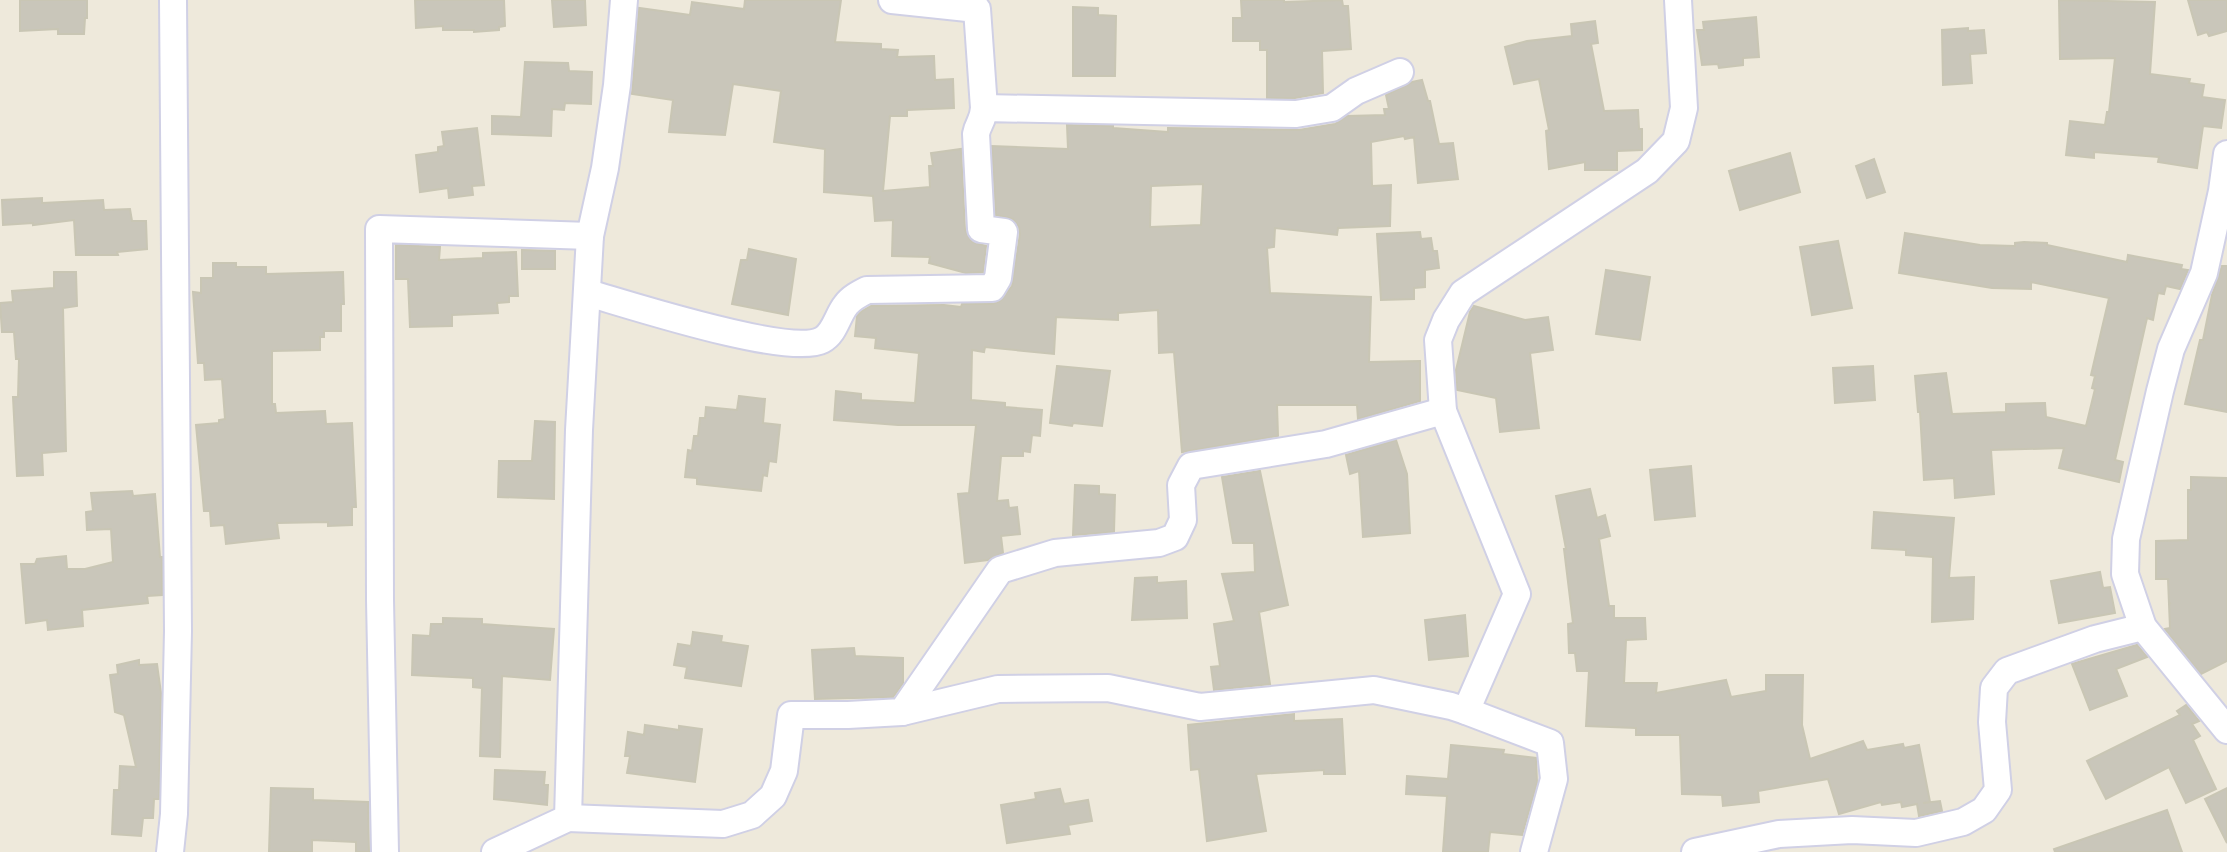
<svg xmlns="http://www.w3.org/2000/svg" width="2227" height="852" font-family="'Source Sans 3',sans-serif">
	<rect width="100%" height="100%" fill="#eee9db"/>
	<!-- building -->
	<g fill="#c9c6ba" stroke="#c9c6b4" stroke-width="2" fill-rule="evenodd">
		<path d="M20,0h67v18h-2l-1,16h-26v-5l-38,2z"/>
		<path d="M415,0h89l1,26 -6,1v3l-25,2v-2h-31v-4l-27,2z"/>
		<path d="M552,0h33l1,25 -32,2z"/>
		<path d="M745,0h96l-6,42 46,2v5l17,1 -1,7 37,-1 1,24 18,-1 1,29 -47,2v6h-17l-7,75 47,-4 -1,-21h4l-2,-13 30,-4 4,81 7,12 14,4 -3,26 -17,1 -37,-10 1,-6 -38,-1 1,-36 -18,1 -2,-25 -49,-4 1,-43 -51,-7 7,-51 -48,-7 -8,51 -56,-3 4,-32 -41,-6 7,-86 51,7 2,-13 52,7z"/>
		<path d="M1241,0h43v2l58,-2 1,6h5l3,43 -29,2 1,42 -28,5h-28v-48h-7v-9h-27v-23h9z"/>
		<path d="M2059,0l96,2 -5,72 40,5 -1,4 15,2 -2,12 23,3 -4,28 -18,-2 -6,42 -39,-6 1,-5 -65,-5v6l-28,-3 4,-34 35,4 2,-13h2l6,-54 -55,1z"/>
		<path d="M2188,0h39v31l-18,5 -2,-4 -9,3z"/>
		<path d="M1073,7l25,1v7l18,1 -1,60h-42z"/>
		<path d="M1756,17l3,40 -16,1v7l-24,3 -1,-4 -16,1 -5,-35h7l-1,-8z"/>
		<path d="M1595,21l3,22 -7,1 13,67 34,-1 1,19h3v21l-25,1v19h-32v-8l-36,7 -3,-38 3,-1 -10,-51 -25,5 -9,-37 22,-6 45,-5 -1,-12z"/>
		<path d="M1968,28v3l16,-1 2,23 -16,1 2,29 -29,2 -1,-55z"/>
		<path d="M525,62l43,1 1,8 23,1 -1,32 -26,-1 -1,7 -12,-1 -1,27 -59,-2v-18l29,1z"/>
		<path d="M1422,80l6,21h2l9,43 14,-1 5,36 -40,4 -4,-46 -9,2 -1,-3 -33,6 1,44 19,-1 -1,41 -52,2 -1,7 -62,-7 -1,19 -7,1 3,45 101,4 -2,65 51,-1v40l-62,18 -1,-14h-80l1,31 -96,16 -8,-100 -15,1 -1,-43 -40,3v7l-62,-3 -2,37 -69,-7 -1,5 -12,-2 -1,50 34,3v4l37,3 -2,26 -8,-1 -2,17 -7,-1v5h-22l-4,45 11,-1 1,8 8,-1 3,27 -19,2 2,17 -15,7 -23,3 -7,-69 11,-1 7,-68h-78l-64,-5 2,-29 25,3v6l54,3 4,-50 -44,-5 1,-10 -21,-2 2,-20 5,-5 9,-5 73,-1 17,2 1,-3h31l7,-3 12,-15 8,-52 -1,-7 -6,-8 -17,-4 -4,-69 76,3 -1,-24 46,1v2l55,4v-4l131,2 36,-6 12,-8 38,-1 -1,-6h5l-3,-14 26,-13zM1203,184l-2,41 -51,2 1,-41z"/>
		<path d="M477,128l7,57 -12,1 1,9 -24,3 -1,-10 -28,4 -4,-37 22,-3v-5l6,-1 -2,-14z"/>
		<path d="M1790,153l10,39 -60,18 -11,-39z"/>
		<path d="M1874,159l11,33 -18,6 -11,-32z"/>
		<path d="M42,198v5l61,-3 1,10 26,-1 2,12h14l1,28 -30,3 1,3h-42l-2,-35 -41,5v-2l-30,2 -1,-25z"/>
		<path d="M1420,232l1,7 10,-1 2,13h4l2,17 -14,2v17l-11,1v11l-33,1 -4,-66z"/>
		<path d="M1905,233l75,12 35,1v-3l9,-1 23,1v2l80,17 1,-7 54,10 -1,4 7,1 -8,19 -14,-3 -2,8 -6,-1 -5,27 -6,-2 -32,142 8,2 -4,20 -60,-14 5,-20 -73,2 3,44 -39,4 -1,-20 -30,2 -4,-68h-2l-3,-36 31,-3 6,41 54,-2v-8l39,-1 1,14 40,9 9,-37 -3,-1 3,-12 -4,-1 18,-77 -78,-16v7l-39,-1 -93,-15z"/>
		<path d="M1838,241l14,67 -40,7 -12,-68z"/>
		<path d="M396,245l44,2 -1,13 44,-2v-5l33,-1 2,44h-9v6l-12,1 1,10 -46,2v11l-42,1 -2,-48h-12z"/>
		<path d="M749,249l47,10 -8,56 -56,-11 9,-44h6z"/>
		<path d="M522,250l33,1v18h-33z"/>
		<path d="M213,263h23v4h30v7l77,-2 1,32h-3v27h-17v6h-4v13l-48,1v53h3l1,9 49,-2 1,13 26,-1 4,84h-4v18l-24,1v-4l-51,1 2,15 -53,6 -2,-19 -13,1 -1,-15h-6l-8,-86 23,-2v-3l6,-1 -3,-40 -17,1 -1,-17h-6l-5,-71 8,1v-15h12z"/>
		<path d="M2222,266h5v146l-42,-8 15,-64h3l9,-45z"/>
		<path d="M1606,270l44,7 -10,63 -44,-6z"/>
		<path d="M54,272h22l1,34 -14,2 3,143 -24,2 1,22 -26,1 -4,-79h5l1,-38h-3l-2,-27h-12l-2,-29 13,-1 -1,-11 42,-3z"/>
		<path d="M1474,306l51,14 23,-3 5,33 -23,3 9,75 -39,4 -4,-34 -39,-8 -1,-20 14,-58z"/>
		<path d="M1057,366l53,5 -8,55 -29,-3 -1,3 -22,-3z"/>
		<path d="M1873,366l2,34 -40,3 -2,-35z"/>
		<path d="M739,396l26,3 -2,24 17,2 -4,37 -7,-1 -2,15 -4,-1 -2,16 -64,-7v-6l-12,-1 3,-27 4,1 2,-15h4l2,-18h5l1,-11 31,3z"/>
		<path d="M535,421l20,1 -1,77 -56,-2 1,-36h33z"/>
		<path d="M1396,440l11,34 3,59 -47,4 -4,-66 -9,3 -4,-19z"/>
		<path d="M1691,466l4,50 -40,4 -5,-50z"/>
		<path d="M1260,471l28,134 -29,7 11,72 -56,6 -3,-23 9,-1 -6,-42 20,-3 -12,-47 33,-2 -1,-29h-21l-11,-66z"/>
		<path d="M2191,477l36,1v183l-26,13 -36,-45 5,-1 -1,-24 2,-1 -2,1 -1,-25h-12v-38l32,-1v-50h3z"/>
		<path d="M1075,485l24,1v8l16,1 -1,37 -41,3z"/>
		<path d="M1590,489l7,29 8,-3 5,21 -11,3 10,67h5v12h31l1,21 -20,1 -2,43h33l-1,10 70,-13 5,17 35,-6v-16h37l-1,50 8,34 53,-18 4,9 36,-6 1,4 15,-3 11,57 -7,1 17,-2 2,10 -23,5 -2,-12 -15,3 -1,-5 -19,3 -1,-3 -42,12 -11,-35 -70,12 1,11 -36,4 -1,-11 -40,-1 -2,-59h-44v-7l-50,-2 3,-55h-12l-2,-18h-6l-1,-29 5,-1 -9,-74h2l-10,-53z"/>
		<path d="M132,491l1,5 22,-2 5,63h2v38l-15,1 1,7 -66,7 1,16 -35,4 -1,-10 -21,3 -5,-59h14l2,-5 29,-3 1,13h18l28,-7 -2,-33 -24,1 -1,-18 7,-1 -2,-18z"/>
		<path d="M1874,512l80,6 -5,60 25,-1 -1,42 -41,3 1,-65 -27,-2v-5l-34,-2z"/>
		<path d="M2100,572l3,16 7,-1 5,26 -56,10 -8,-42z"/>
		<path d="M1157,577v6l29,-2 1,37 -55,2 3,-42z"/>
		<path d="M1465,615l3,41 -39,4 -4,-40z"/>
		<path d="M443,618l39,1v5l72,5 -4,51 -48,-4 -2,81 -20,-1 2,-68 -9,-1v-9l-61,-3 1,-40 17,1 1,-12h12z"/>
		<path d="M693,632l29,4 -1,6 27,4 -7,40 -56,-8 2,-11 -13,-2 4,-21 13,2z"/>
		<path d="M2137,645l10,12 -31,12 11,27 -37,14 -18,-46z"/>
		<path d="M854,648l1,8 48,2v25l-10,14 -78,2 -3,-49z"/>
		<path d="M139,660v5l18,-1 4,29 -2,106h-5l-1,19h-10l-2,18 -29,-2 2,-44h5l1,-24 16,1 -12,-52 -9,-3 -5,-37 8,-1 -1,-9z"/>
		<path d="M2186,705l13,16 -7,3 8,12 -7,4 23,49 -30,14 -17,-36 -63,32 -19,-38 93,-46 -3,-4z"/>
		<path d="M1294,714v7l48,-2 3,55h-21v-4l-68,4 10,57 -59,10 -8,-72 -8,1 -3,-45z"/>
		<path d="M645,725l34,5v-4l23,3 -7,53 -68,-9 3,-17h-5l3,-24 16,3z"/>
		<path d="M1451,745l53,5 -1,4 33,4 1,25 -15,52 -32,-3 -2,20h-45l4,-56 -41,-2 1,-18 41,3z"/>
		<path d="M495,770l50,2 -1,13h4l-1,20 -53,-6z"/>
		<path d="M271,788l42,1v11l55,2 1,50h-13v-10l-44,-2v12h-43z"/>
		<path d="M2227,788v55l-22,-44z"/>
		<path d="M1060,789l4,15 24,-4 4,21 -24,4 2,9 -63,9 -6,-38 35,-6 -1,-6z"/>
		<path d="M2167,810l15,42h-127l-1,-3z"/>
	</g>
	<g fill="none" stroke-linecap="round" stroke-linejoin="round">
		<!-- minor casing -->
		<g stroke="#d0d0e5" stroke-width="30">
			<g id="minor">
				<path d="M892,0l85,9 7,99"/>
				<path d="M2227,154l-5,37 -18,82 -33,76 -11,42 -34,148 -1,35 18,53 84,103"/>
				<path d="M588,293c42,12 201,64 234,47 13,-7 15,-24 24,-35 5,-7 13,-11 21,-15l125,-2 6,-10 6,-46 -23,-3 -5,-95c2,-11 7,-12 8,-26l312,6 36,-6 24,-17 44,-19"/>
				<path d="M902,712l96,-23 110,-1 92,19 174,-17 77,16 15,5"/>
				<path d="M568,818l155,6 29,-9 21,-19 11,-25 7,-56h57l54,-3 98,-142 55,-17 104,-10 16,-6 8,-17 -2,-35 10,-19 135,-22 117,-33"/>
				<path d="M170,852l4,-38 4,-183 -5,-631"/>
				<path d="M385,852l-5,-252 -1,-371 211,7"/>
				<path d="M495,852l73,-34 11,-388 11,-194 15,-68 12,-83 7,-85"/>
				<path d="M1534,852l20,-73 -4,-36 -84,-32 51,-117 -74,-183 -5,-71 8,-20 17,-27 184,-122 29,-30 8,-33 -6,-108"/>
				<path d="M1695,852l84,-18 73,-4 64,3 47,-11 21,-12 14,-20 -6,-68 2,-34 13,-17 88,-32 48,-12"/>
			</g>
		</g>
		<!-- minor -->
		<use href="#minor" stroke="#fff" stroke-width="26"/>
	</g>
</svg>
